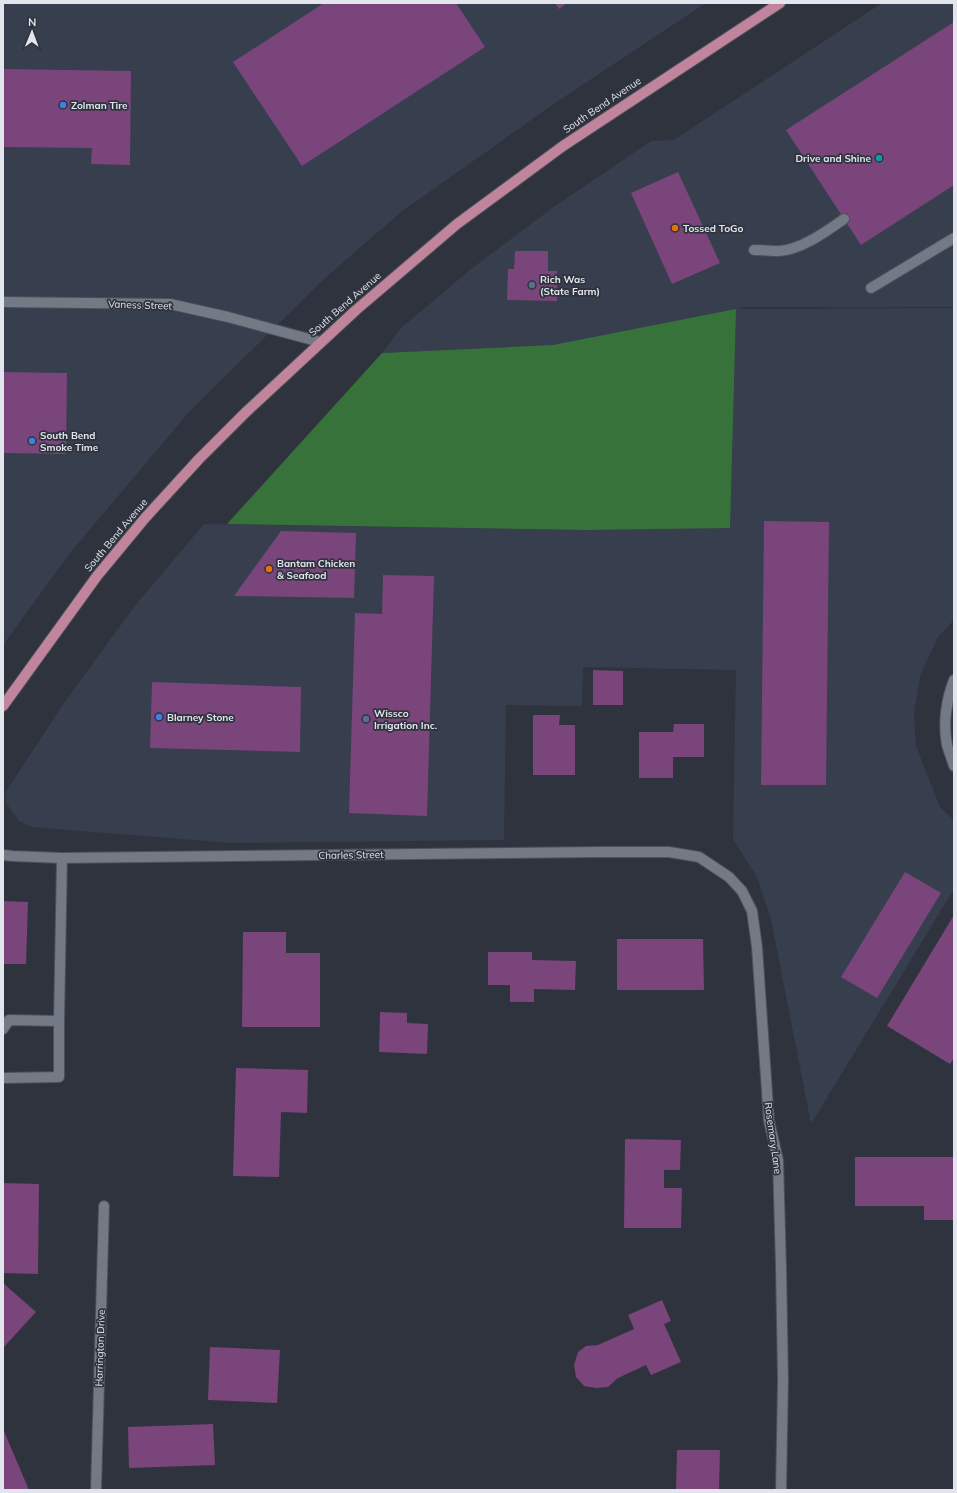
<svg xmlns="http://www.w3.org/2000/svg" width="957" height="1493" font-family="Mulish,sans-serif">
	<rect width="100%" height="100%" fill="#2f333e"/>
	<!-- built -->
	<g fill="#373e4e">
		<path d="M3,3h703l-148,98 -157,111 -77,67 -135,133 -119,141 -67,92z"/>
		<path d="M882,3h72v304h-209l-7,2 216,-1v312l-16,17 -18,39 -6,39 2,31 24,61 14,13v69l-143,235 -40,-205 -14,-42 -24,-38 3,-169 -153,-3 -1,39 -76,-1 -2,135 -274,3 -198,-16 -13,-6 -13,-18 -1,-10 59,-90 70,-96 70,-83 380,6 -31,-185 -171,8 18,-24 71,-60 84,-63 96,-65 23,-1z"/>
	</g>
	<!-- forest -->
	<path fill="#37723b" d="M736,309l-6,219 -146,2 -357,-6 155,-171 171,-8z"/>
	<!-- building -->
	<g fill="#79457b">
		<path d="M324,3h132l29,44 -183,119 -69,-104z"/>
		<path d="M555,3h12l-8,6z"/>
		<path d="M954,22v163l-93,60 -75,-115z"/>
		<path d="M3,69l128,2 -1,94 -39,-1 1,-16 -89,-1z"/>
		<path d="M678,172l42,91 -48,21 -41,-91z"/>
		<path d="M515,251h33v20h9v30l-50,-1 1,-31h6z"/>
		<path d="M3,372l64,1 -1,81 -63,-1z"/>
		<path d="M764,521l65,1 -3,263h-65z"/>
		<path d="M281,531l75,2 -2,65 -120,-2z"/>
		<path d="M383,575l51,1 -7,240 -78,-3 6,-200 27,1z"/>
		<path d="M593,670l30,1v34h-30z"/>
		<path d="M152,682l149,5 -1,65 -150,-4z"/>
		<path d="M533,715h27l-1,10h16v50h-42z"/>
		<path d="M674,724h30v33h-31v21h-34v-46h34z"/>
		<path d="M905,872l36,21 -64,105 -36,-21z"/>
		<path d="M3,901l25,1 -2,62h-23z"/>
		<path d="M954,915v143l-4,6 -63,-38z"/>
		<path d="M243,932h43v21h34v74h-78z"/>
		<path d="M617,939h86l1,51h-87z"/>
		<path d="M488,952h44v8l44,1 -1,29 -41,-1v13h-24v-17h-22z"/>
		<path d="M380,1012l27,1v10l21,1 -1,30 -48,-2z"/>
		<path d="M236,1068l72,2 -1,43 -26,-1 -2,65 -46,-1z"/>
		<path d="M625,1139l56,1 -1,30h-16v18h18l-1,40h-57z"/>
		<path d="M855,1157h99v63h-30v-14h-69z"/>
		<path d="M3,1183l36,1 -1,90 -35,-1z"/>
		<path d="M3,1283l33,29 -33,36z"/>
		<path d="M662,1300l9,21 -7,3 17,38 -30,13 -5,-10 -28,13 -10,9 -12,1 -12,-2 -8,-9 -2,-12 4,-13 8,-6 12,-1 36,-16 -6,-14z"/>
		<path d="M210,1347l70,3 -3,53 -69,-3z"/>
		<path d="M213,1424l2,41 -86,3 -1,-41z"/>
		<path d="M3,1429l26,61h-26z"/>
		<path d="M677,1450h43l-1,40h-43z"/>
	</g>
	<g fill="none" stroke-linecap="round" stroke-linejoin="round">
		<!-- service casing -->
		<g stroke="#4c5058" stroke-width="12">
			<g id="service">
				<path d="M754,250c8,0 17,1 25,1 22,-1 48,-20 65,-32"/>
				<path d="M871,288l83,-50"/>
				<path d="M3,1029l6,-9 50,1"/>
				<path d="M3,1078l56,-1v-56l3,-163"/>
			</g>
		</g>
		<!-- minor casing -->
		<g stroke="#4c5058" stroke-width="12">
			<g id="minor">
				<path d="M3,302l167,2 58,13 92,25"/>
				<path d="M954,680c-8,20 -11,44 -7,65 2,7 5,14 7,21"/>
				<path d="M3,855l9,1 50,2 536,-6h71l30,5 30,20 13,14 10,20 5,36 12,174 9,39 3,107 2,113 -2,110"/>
				<path d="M96,1490l8,-284"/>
			</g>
		</g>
		<!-- primary casing -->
		<g stroke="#4c5058" stroke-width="12">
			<path id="primary" d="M3,706l94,-130 48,-58 54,-59 46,-46 111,-103 101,-86 106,-78 217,-143"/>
		</g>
		<!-- service -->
		<use href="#service" stroke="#737985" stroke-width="10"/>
		<!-- minor -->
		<use href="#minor" stroke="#737985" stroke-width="10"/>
		<!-- primary -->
		<use href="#primary" stroke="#c0849c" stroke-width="10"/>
	</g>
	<!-- markers -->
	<g fill="#3f7fe0" stroke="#2f333e" stroke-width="1.5">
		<circle cx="63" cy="105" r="4"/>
		<circle cx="32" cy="441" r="4"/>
		<circle cx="159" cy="717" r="4"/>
	</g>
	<circle fill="#0f9aa8" stroke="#2f333e" stroke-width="1.5" cx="879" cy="158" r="4"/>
	<g fill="#e8710a" stroke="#2f333e" stroke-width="1.5">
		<circle cx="675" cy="228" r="4"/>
		<circle cx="269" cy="569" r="4"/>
	</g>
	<g fill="#5c6f8a" stroke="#2f333e" stroke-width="1.5">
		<circle cx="532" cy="285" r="4"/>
		<circle cx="366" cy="719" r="4"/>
	</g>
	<g text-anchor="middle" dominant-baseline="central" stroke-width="3.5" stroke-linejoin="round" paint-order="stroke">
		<!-- poi labels -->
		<g font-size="10" font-weight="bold" fill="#e2e5ec" stroke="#2f333e" text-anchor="start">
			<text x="71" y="105">Zolman Tire</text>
			<text x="871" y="158" text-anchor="end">Drive and Shine</text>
			<text x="683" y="228">Tossed ToGo</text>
			<text x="540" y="279">Rich Was<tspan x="540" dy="12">(State Farm)</tspan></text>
			<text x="40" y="435">South Bend<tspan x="40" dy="12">Smoke Time</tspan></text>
			<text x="277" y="563">Bantam Chicken<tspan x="277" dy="12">&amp; Seafood</tspan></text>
			<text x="374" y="713">Wissco<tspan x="374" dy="12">Irrigation Inc.</tspan></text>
			<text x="167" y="717">Blarney Stone</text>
		</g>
		<!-- street labels -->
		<g font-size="10" fill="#e2e5ec" stroke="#2f333e">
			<text transform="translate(602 105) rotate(-34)">South Bend Avenue</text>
			<text transform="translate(345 304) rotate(-41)">South Bend Avenue</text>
			<text transform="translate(140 305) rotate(2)">Vaness Street</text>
			<text transform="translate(116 535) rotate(-50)">South Bend Avenue</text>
			<text transform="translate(351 855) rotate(-1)">Charles Street</text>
			<text transform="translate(773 1138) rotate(82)">Rosemary Lane</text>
			<text transform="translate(100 1348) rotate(-88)">Harrington Drive</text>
		</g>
	</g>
	<!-- border -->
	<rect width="957" height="1493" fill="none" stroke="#e2e5ec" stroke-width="8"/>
	<!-- north arrow -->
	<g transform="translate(32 32) rotate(1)" stroke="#2f333e" stroke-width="3" paint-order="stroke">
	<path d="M0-3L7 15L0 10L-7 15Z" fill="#e2e5ec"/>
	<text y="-6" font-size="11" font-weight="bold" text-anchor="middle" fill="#e2e5ec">N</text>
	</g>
</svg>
